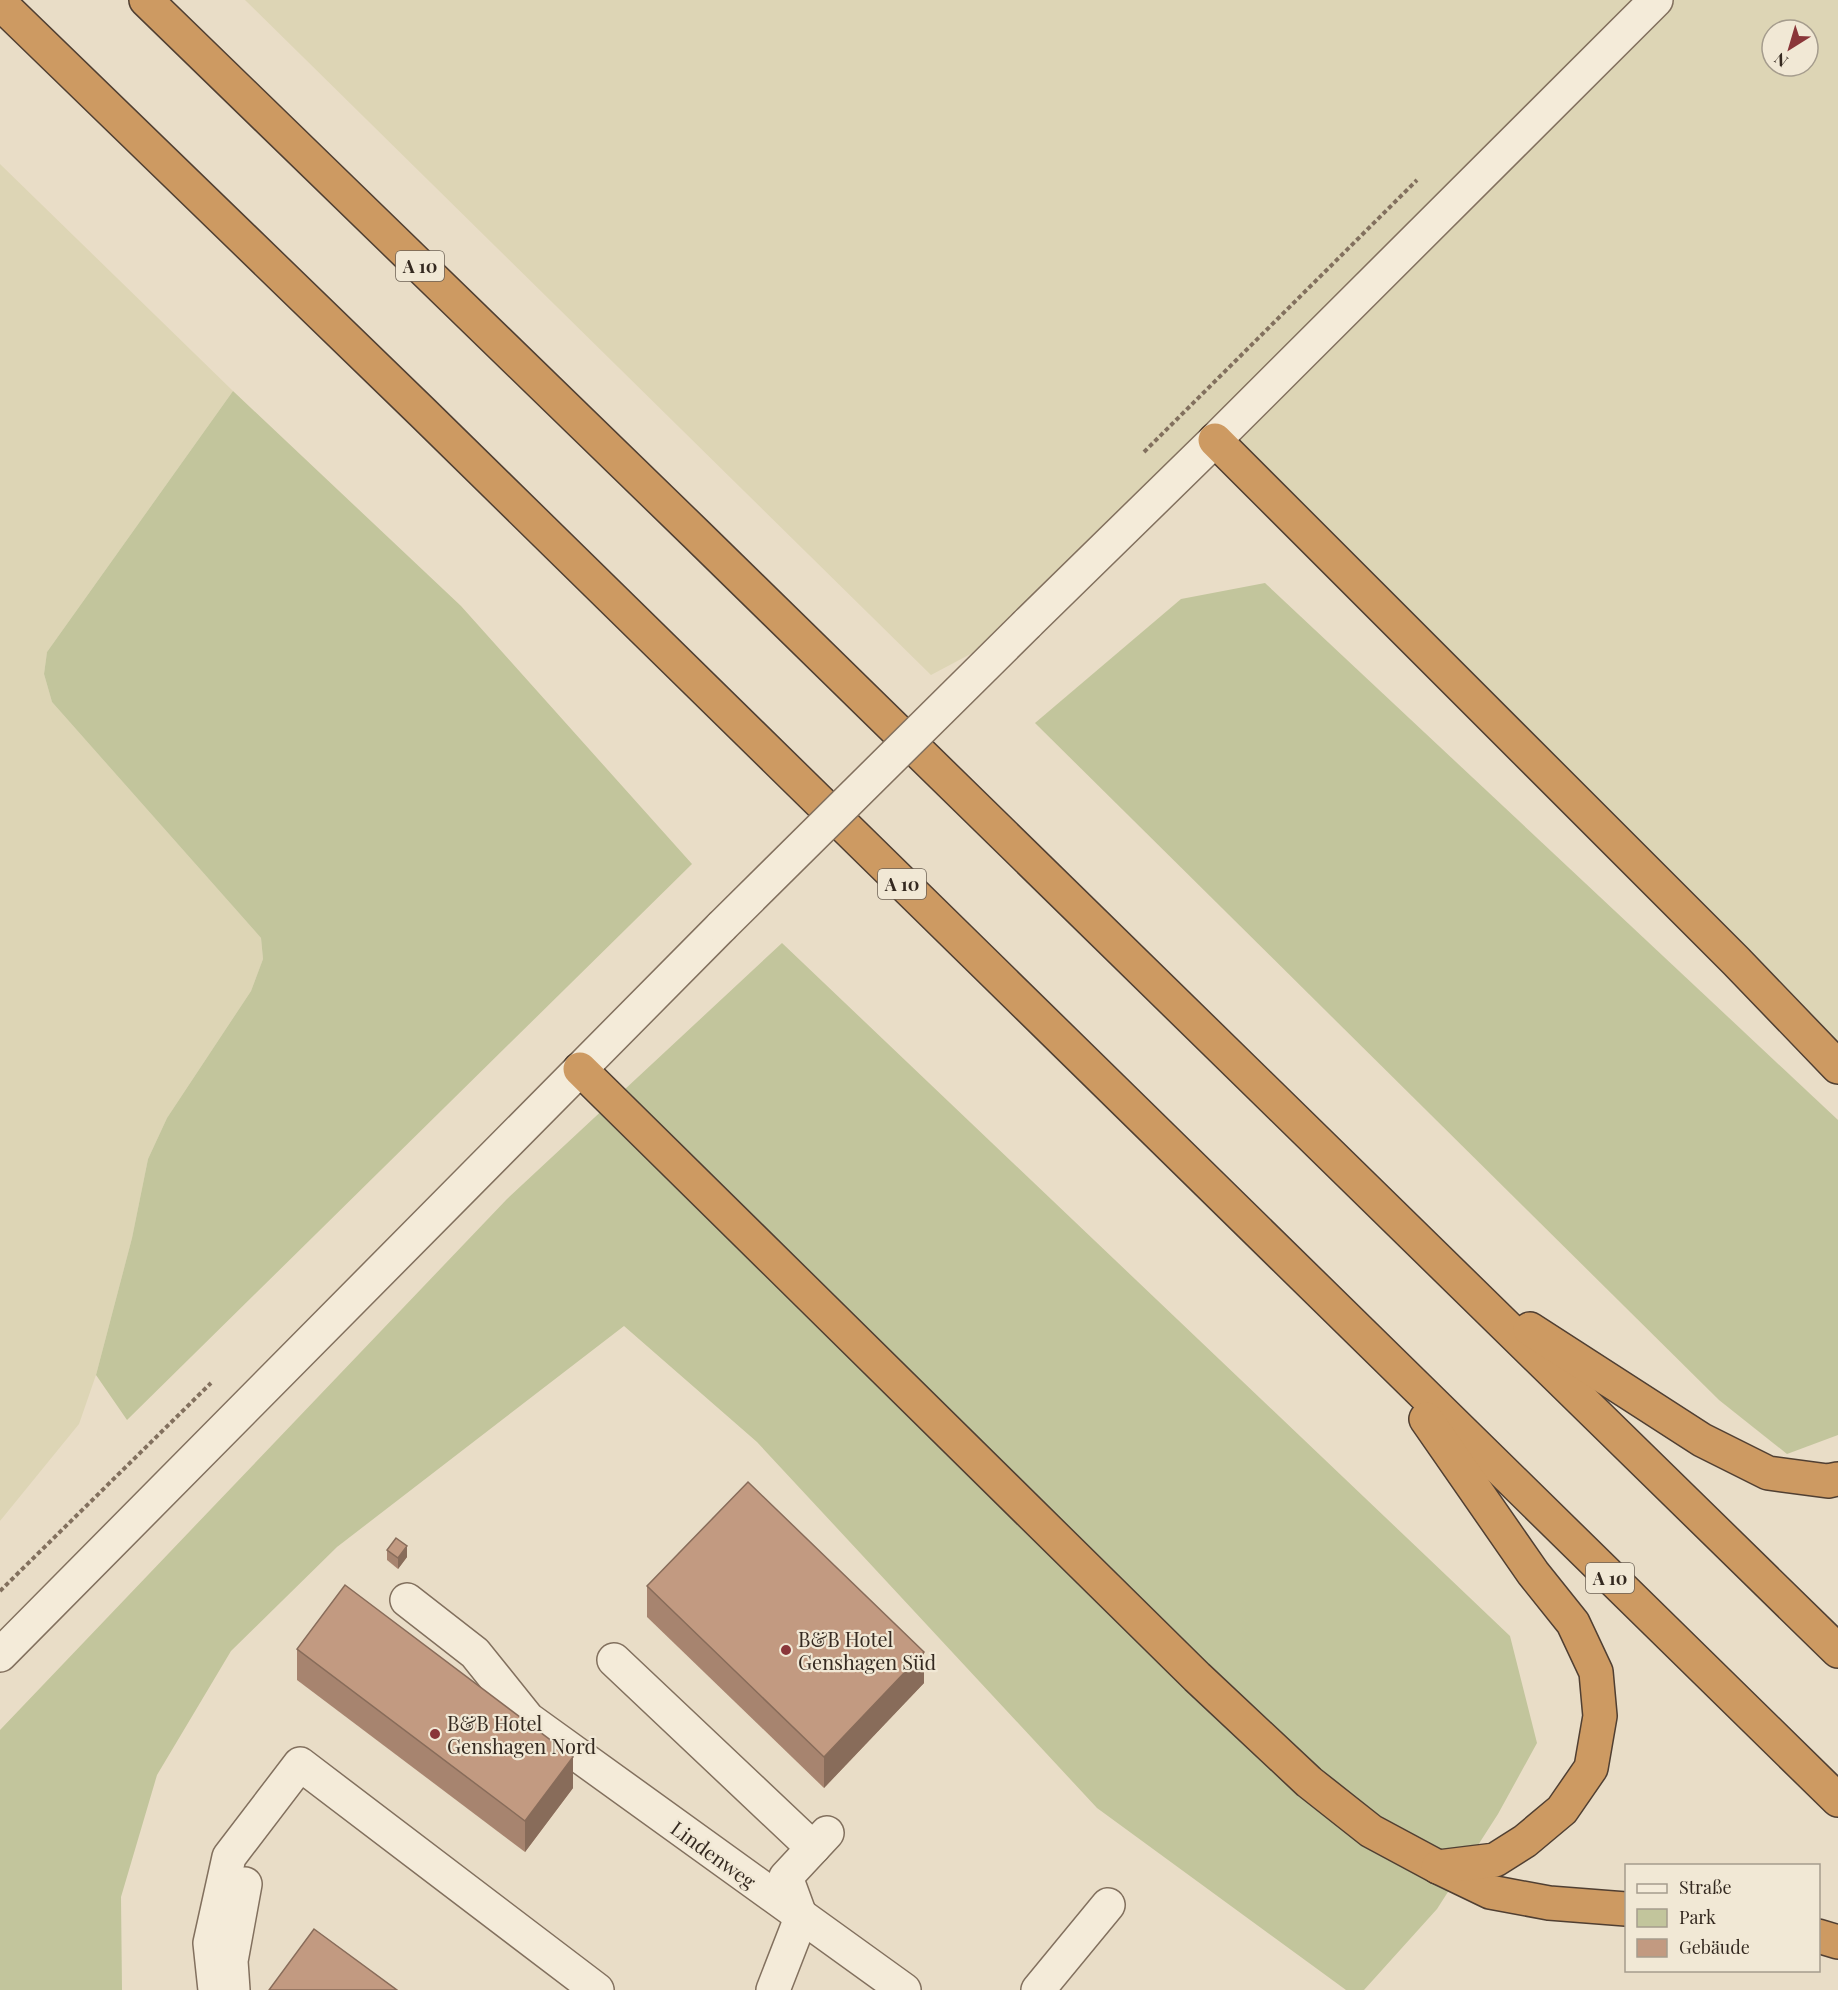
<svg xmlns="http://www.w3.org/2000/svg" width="1838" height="1990" font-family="'Playfair Display',serif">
	<rect width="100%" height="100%" fill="#e9ddc7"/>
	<!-- farmland -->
	<g fill="#ddd5b5" fill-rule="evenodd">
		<path d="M245,0h1593v1067l-623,-627 -188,184 -96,51zM1772,30h36v36h-36z"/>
		<path d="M0,164l233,227 -186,261 -3,22 8,28 209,236 2,21 -12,32 -84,127 -19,41 -16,79 -36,137 -17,49 -79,97z"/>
	</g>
	<!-- green -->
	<g fill="#c2c59c">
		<path d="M233,391l228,215 231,258 -565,556 -31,-45 36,-137 16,-79 19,-41 84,-127 12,-32 -2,-21 -209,-236 -8,-28 3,-22z"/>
		<path d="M1265,583l573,537v315l-51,19 -68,-54 -684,-677 146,-124z"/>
		<path d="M782,943l728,693 27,107 -39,71 -61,95 -73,81h-18l-249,-182 -340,-366 -133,-116 -287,221 -106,104 -74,124 -36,122 1,93h-122v-260l507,-531z"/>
	</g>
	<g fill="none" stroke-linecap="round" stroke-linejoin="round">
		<!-- minor casing -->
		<g stroke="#82705e" stroke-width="36">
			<g id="minor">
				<path d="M1027,624l188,-184 441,-440"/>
				<path d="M407,1600l68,53 53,66 376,271"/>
				<path d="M0,1655l722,-729"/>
				<path d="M614,1660l199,188"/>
				<path d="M215,1990l-5,-47 19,-86 71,-93 297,226"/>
				<path d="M233,1990l-2,-29 14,-77"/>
				<path d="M773,1990l28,-72 -15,-41 41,-44"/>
				<path d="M1038,1990l70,-85"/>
			</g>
		</g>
		<!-- highway casing -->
		<g stroke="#503f32" stroke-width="36">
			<g id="highway">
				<path d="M146,0l549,533 1143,1118"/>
				<path d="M0,3l422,409 1416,1388"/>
				<path d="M1215,440l521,521 102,106"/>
				<path d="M580,1069l617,608 112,105 62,49 67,36 52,25 59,11 77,6"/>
				<path d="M1530,1329l172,111 66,33 60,8 10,-2"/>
				<path d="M1426,1419l107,154 40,50 23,49 4,44 -9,52 -29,42 -37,31 -30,19 -57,7"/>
				<path d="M1818,1936l20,6"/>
			</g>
		</g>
		<!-- path -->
		<g stroke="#82705e" stroke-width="4" stroke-dasharray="4.5 3" stroke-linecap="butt">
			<path d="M1144,452l273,-272"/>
			<path d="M0,1591l211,-208"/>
		</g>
		<!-- minor -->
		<use href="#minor" stroke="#f4ebd9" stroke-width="33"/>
		<!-- highway -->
		<use href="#highway" stroke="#cd9a62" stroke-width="33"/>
		<!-- minor-bridge casing -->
		<g stroke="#82705e" stroke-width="36" stroke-linecap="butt">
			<path id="minor-bridge" d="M722,926l305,-302"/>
		</g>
		<!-- minor-bridge -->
		<use href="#minor-bridge" stroke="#f4ebd9" stroke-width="33"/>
	</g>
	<!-- wall -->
	<g fill="#a7846f">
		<path d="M387,1550l20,7 -9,12 -11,-9z"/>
		<path d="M647,1586l277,97 -100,105 -177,-171z"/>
		<path d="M297,1649l276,139 -48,64 -228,-172z"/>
	</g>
	<!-- shaded-wall -->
	<g fill="#886c5a">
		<path d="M407,1546v11l-9,12v-11z"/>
		<path d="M924,1652v31l-100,105v-31z"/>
		<path d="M573,1757v31l-48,64v-31z"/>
	</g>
	<!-- building -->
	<g fill="#c29a81" stroke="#886c5a" stroke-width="1.5">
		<path d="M748,1482l176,170 -100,105 -177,-171z"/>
		<path d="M396,1538l11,8 -9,12 -11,-8z"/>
		<path d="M345,1585l228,172 -48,64 -228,-172z"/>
		<path d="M314,1929l83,61h-128z"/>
	</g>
	<!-- markers -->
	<g fill="#8a3639" stroke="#f1e8d5" stroke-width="2">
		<circle cx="786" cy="1650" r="6"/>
		<circle cx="435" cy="1734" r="6"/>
	</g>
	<g text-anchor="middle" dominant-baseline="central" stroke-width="4.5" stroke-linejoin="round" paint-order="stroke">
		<!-- shield labels -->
		<g fill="#f1e8d5" stroke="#6d6256" stroke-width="1.5">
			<rect x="396" y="251" width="48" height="30" rx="4.5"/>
			<rect x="878" y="869" width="48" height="30" rx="4.5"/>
			<rect x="1586" y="1563" width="48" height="30" rx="4.5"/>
		</g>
		<g font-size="18" font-weight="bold" fill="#342920">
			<text x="420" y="266">A 10</text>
			<text x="902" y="884">A 10</text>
			<text x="1610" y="1578">A 10</text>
		</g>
		<!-- poi labels -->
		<g font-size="20" fill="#342920" stroke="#f1e8d5" text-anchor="start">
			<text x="798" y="1638">B&amp;B Hotel<tspan x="798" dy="23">Genshagen Süd</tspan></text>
			<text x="447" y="1722">B&amp;B Hotel<tspan x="447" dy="23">Genshagen Nord</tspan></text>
		</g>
		<!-- street labels -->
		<g font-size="20" fill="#342920" stroke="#f1e8d5">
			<text transform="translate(714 1854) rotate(36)">Lindenweg</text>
		</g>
	</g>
	<!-- legend -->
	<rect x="1625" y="1864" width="195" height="108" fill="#f1e8d5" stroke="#a59c8d" stroke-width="1.5"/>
	<rect x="1637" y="1884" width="30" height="9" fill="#f4ebd9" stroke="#a59c8d" stroke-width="1.5"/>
	<text x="1679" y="1894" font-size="18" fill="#342920">Straße</text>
	<rect x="1637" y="1909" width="30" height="18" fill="#c2c59c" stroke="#a59c8d" stroke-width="1.5"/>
	<text x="1679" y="1924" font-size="18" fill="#342920">Park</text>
	<rect x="1637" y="1939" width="30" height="18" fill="#c29a81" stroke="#a59c8d" stroke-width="1.5"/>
	<text x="1679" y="1954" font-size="18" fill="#342920">Gebäude</text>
	<!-- north arrow -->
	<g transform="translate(1790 48) rotate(217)"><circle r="28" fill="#f1e8d5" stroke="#a59c8d" stroke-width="1.5"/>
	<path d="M0-4.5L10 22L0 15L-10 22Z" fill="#8a3639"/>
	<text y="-9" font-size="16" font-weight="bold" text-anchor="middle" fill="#342920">N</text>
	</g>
</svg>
